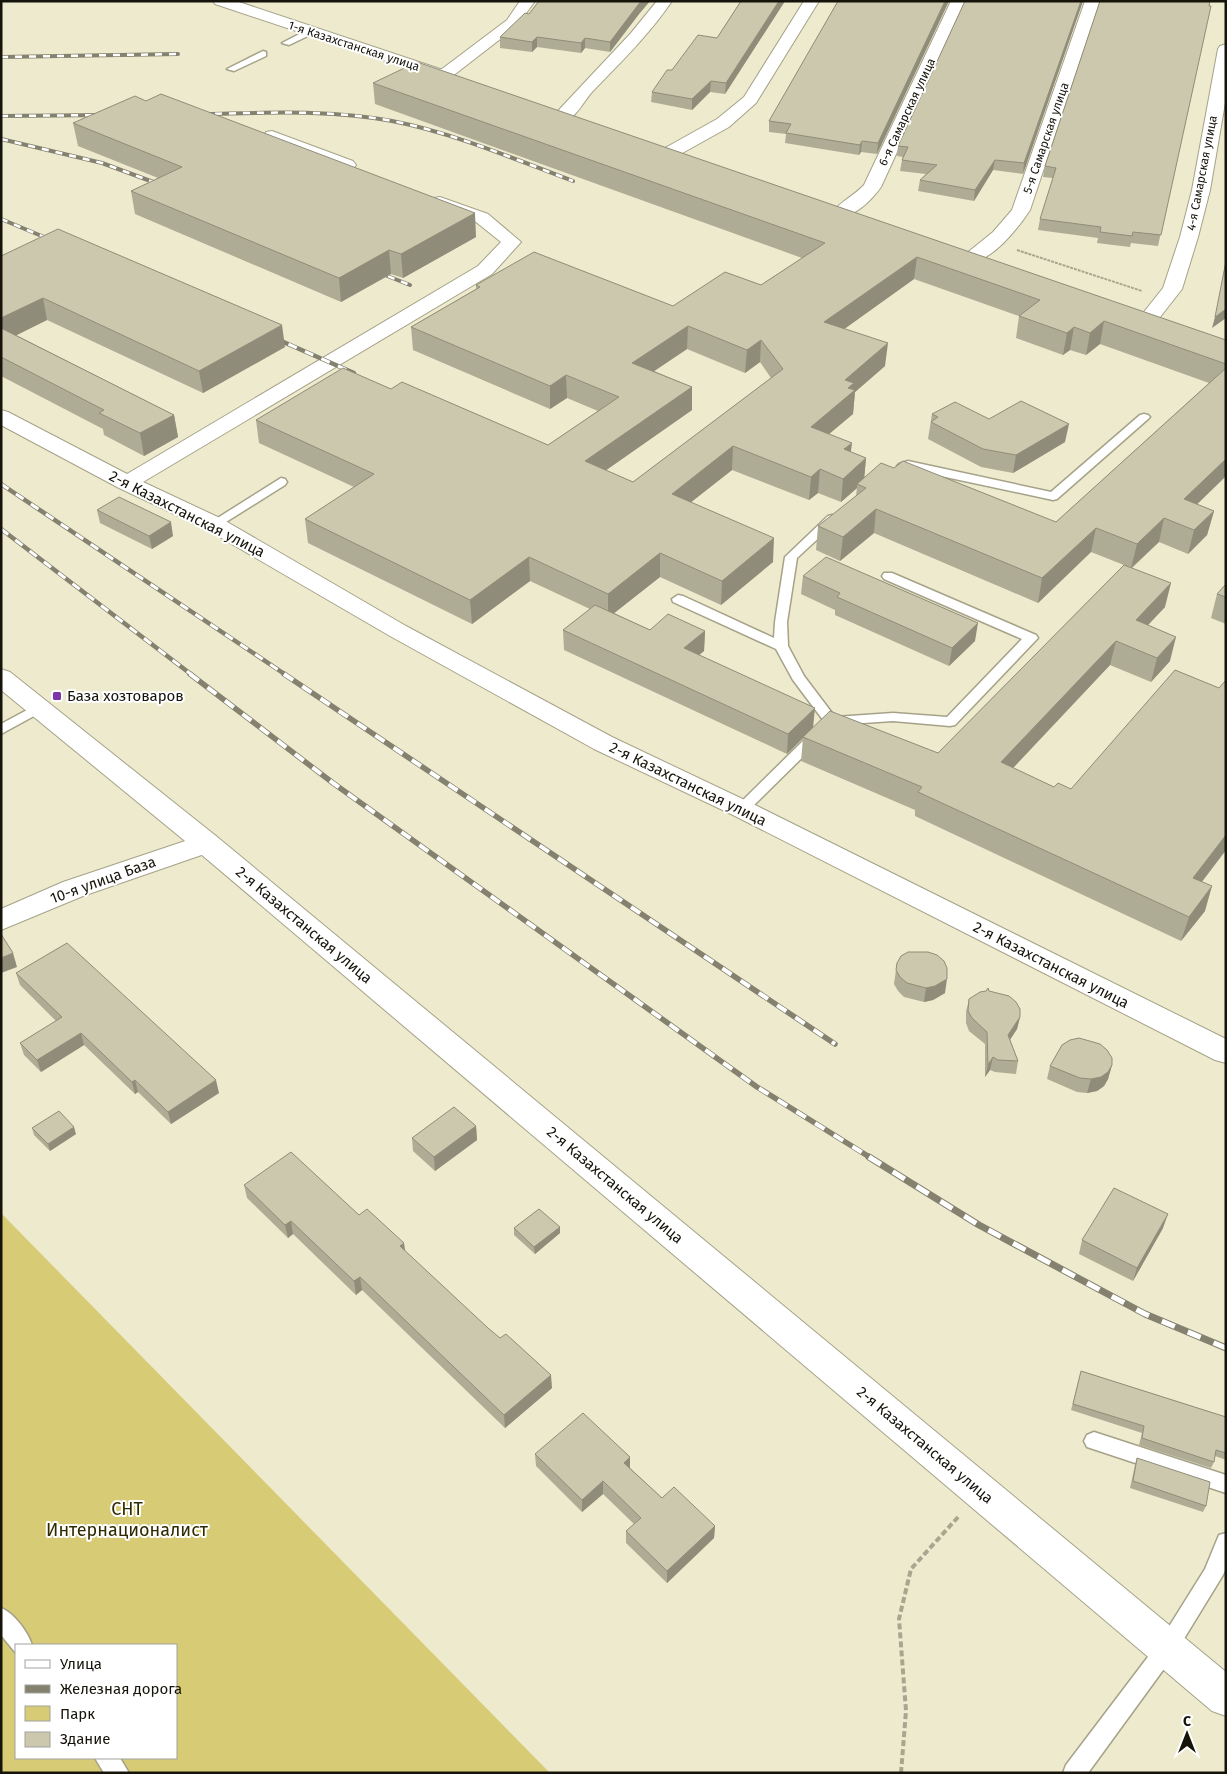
<svg xmlns="http://www.w3.org/2000/svg" width="1227" height="1774" font-family="'Fira Sans',sans-serif">
	<rect width="100%" height="100%" fill="#edeace"/>
	<!-- green -->
	<path fill="#d8cb75" fill-rule="evenodd" d="M1,1213l549,560h-549zM16,1645h160v113h-160z"/>
	<g fill="none" stroke-linecap="round" stroke-linejoin="round">
		<!-- service casing -->
		<g stroke="#a6a288" stroke-width="3">
			<g id="service">
				<path d="M311,28l4,3 -1,2 -25,12 -7,-2z"/>
				<path d="M263,51l3,1v4l-32,15 -7,-2z"/>
				<path d="M1144,414l4,1 2,2 -2,2 -91,80 -4,1 -145,-31 -5,1 -6,-4 2,-2 9,-3 143,31 89,-77z"/>
				<path d="M281,478l4,1 2,3 -2,3 -67,42 -4,1 -6,-4z"/>
				<path d="M832,515l4,1 2,3 -2,3 -39,36 -10,64 1,24 16,30 31,41 58,-4 54,4 75,-78 -138,-60 -2,-3 2,-3h8l144,62 2,3 -83,87 -5,1 -57,-5 -59,4 -8,-1 -33,-44 -17,-31 -103,-47 -1,-3 6,-4 5,1 91,42 1,-16 10,-65 43,-41z"/>
				<path d="M40,703l5,1 2,3 -2,3 -44,24v-10z"/>
				<path d="M815,732l5,2 2,3 -2,3 -73,72h-10l-2,-3 2,-3 73,-72z"/>
				<path d="M1094,1432l132,43v18l-139,-46 -3,-6 3,-6z"/>
				<path d="M1226,1533v35l-3,7 -49,80 -86,118h-25l3,-8 94,-124 45,-72 14,-34z"/>
				<path d="M1,1608c13,5 27,24 31,37h-16v8l-1,-1 -14,-17z"/>
				<path d="M95,1758h25l9,15h-25z"/>
			</g>
		</g>
		<!-- minor casing -->
		<g stroke="#a6a288" stroke-width="2">
			<g id="minor">
				<path d="M520,1h15l-18,25 -67,52h-12l-2,-3 2,-3 69,-52z"/>
				<path d="M657,1h15c-23,34 -52,62 -80,91 -9,10 -16,27 -30,30l-6,-1 -2,-4 2,-4 75,-80z"/>
				<path d="M804,1h15l-63,102 -27,24 -52,29 -6,1 -6,-1 -3,-4 3,-4 52,-29 27,-22z"/>
				<path d="M951,1h15l-85,186c-9,13 -29,33 -45,29l-3,-4c8,-11 22,-17 31,-27z"/>
				<path d="M1085,1h15l-70,209c-11,17 -41,56 -63,51l-2,-4 2,-4 26,-21 19,-22z"/>
				<path d="M1226,44v53l-16,93 -12,47 -16,52 -25,32 -7,2 -7,-2 -3,-4 23,-29 17,-51 12,-47 26,-141 2,-3z"/>
				<path d="M272,131l81,30 3,4 -3,4 -6,1 -6,-1 -75,-29 -2,-4 2,-4z"/>
				<path d="M440,197l48,17 33,28 -29,32 -349,208 79,37 184,107 206,111 139,66 475,236v24l-11,-3 -482,-245 -139,-66 -204,-113 -184,-107 -87,-41 -118,-63v-15l7,2 119,62 351,-208 23,-24 -25,-20 -42,-16 -3,-4 3,-4z"/>
				<path d="M206,834l10,2 3,7 -3,7 -133,46 -82,34v-21l62,-27z"/>
			</g>
		</g>
		<!-- tertiary casing -->
		<g stroke="#a6a288" stroke-width="2">
			<g id="tertiary">
				<path d="M213,1h23l216,72 2,3 -2,3h-12l-225,-75z"/>
				<path d="M1,669l9,3 206,164 1010,836v44l-14,-5 -1016,-861 -195,-160z"/>
			</g>
		</g>
		<!-- path-far1 -->
		<path stroke="#a9a690" stroke-width="2" stroke-dasharray="3 1" stroke-linecap="butt" d="M1017,250l125,41"/>
		<!-- path -->
		<path stroke="#a9a690" stroke-width="4" stroke-dasharray="6 3" stroke-linecap="butt" d="M901,1773l5,-62 -7,-92 12,-50 48,-53"/>
		<!-- service -->
		<use href="#service" fill="#fff" fill-rule="evenodd"/>
		<!-- minor -->
		<use href="#minor" fill="#fff" fill-rule="evenodd"/>
		<!-- tertiary -->
		<use href="#tertiary" fill="#fff" fill-rule="evenodd"/>
		<!-- rail-far3 casing -->
		<g stroke="#84816f" stroke-width="4">
			<g id="rail-far3">
				<path d="M1,57l177,-3"/>
				<path d="M201,114c63,-1 128,-5 191,7 62,12 122,38 181,60"/>
				<path d="M1,116l105,-1"/>
				<path d="M1,139l101,24 62,23"/>
				<path d="M1,219l55,23"/>
				<path d="M375,271l35,14"/>
			</g>
		</g>
		<!-- rail-far2 casing -->
		<g stroke="#84816f" stroke-width="4.5">
			<g id="rail-far2">
				<path d="M272,337l82,36"/>
				<path d="M1,484l285,191"/>
				<path d="M1,529l191,146"/>
			</g>
		</g>
		<!-- rail-far1 casing -->
		<g stroke="#84816f" stroke-width="5.5">
			<g id="rail-far1">
				<path d="M190,674l143,109 424,304 114,71"/>
				<path d="M284,674l551,370"/>
			</g>
		</g>
		<!-- rail casing -->
		<g stroke="#84816f" stroke-width="7">
			<path id="rail" d="M869,1157l110,68 166,89 81,34"/>
		</g>
		<!-- rail-far3 -->
		<use href="#rail-far3" stroke="#fff" stroke-width="2.5" stroke-dasharray="7" stroke-linecap="butt"/>
		<!-- rail-far2 -->
		<use href="#rail-far2" stroke="#fff" stroke-width="3" stroke-dasharray="9" stroke-linecap="butt"/>
		<!-- rail-far1 -->
		<use href="#rail-far1" stroke="#fff" stroke-width="4" stroke-dasharray="11" stroke-linecap="butt"/>
		<!-- rail -->
		<use href="#rail" stroke="#fff" stroke-width="5" stroke-dasharray="14" stroke-linecap="butt"/>
	</g>
	<!-- wall -->
	<g fill="#afac95" fill-rule="evenodd">
		<path d="M539,1h111l-11,13 -29,38 -25,-4 -4,5 -44,-6 -5,5 -32,-4v-11l29,-23z"/>
		<path d="M741,1h44l-60,93 -15,-2 -18,18 -41,-8 1,-10 20,-22 45,-32z"/>
		<path d="M949,1l-72,153 -16,-2 -2,3 -74,-12 1,-9 -17,-2v-11z"/>
		<path d="M965,1h118l-60,173 -30,-4 -19,31 -56,-10 2,-11 6,-6 -26,-3 2,-11 1,-3 -6,-1 1,-10z"/>
		<path d="M1210,6l-52,240 -27,-3 -1,4 -33,-4 1,-5 -60,-8 2,-11 13,-41 -10,-1 2,-11z"/>
		<path d="M373,83l853,257v136l-29,28 17,7 -7,24 -19,19 -29,-12 -27,26 33,39 -17,18 22,36 -19,21 -41,-17 -97,103 41,19 17,2 148,-101 7,-8v170l-24,32 3,29 -24,30 -266,-125v-6l-114,-49 2,-23 -16,16 -223,-104 -1,-20 27,-21 -60,-28 -58,43 -164,-81 -3,-24 49,-32 -95,-44 -3,-23 135,-31 157,56 50,-34 -31,-13 -17,11 -137,-59 -2,-23 65,-38v-4l197,21 88,-21 41,-27 -427,-154zM914,279l105,37 -3,22 47,17 7,-5 16,5 14,-11 109,39 -153,139 -162,-54 -30,10 2,-20 -15,-6 -23,-18 25,-20 2,-22 30,-26 -41,-37zM687,349l58,24 15,-11 11,16 -138,104 -27,-12 86,-60v-23l-38,-16zM732,470l77,30 9,-7 23,9 16,-14 -1,8 -38,30 -2,24 24,11 34,-28 164,70 53,-51 33,13 -186,188 -125,-26 -114,-72 5,-4 1,-20 -55,-1 -36,-17 46,-36 61,28 52,-43 -82,-60z"/>
		<path d="M73,123l403,114 -73,41 -12,-4 -50,28 -206,-88 -4,-23 27,-13 -80,-32z"/>
		<path d="M1,256l284,91 -82,46 -156,-73 -31,15 158,80 4,22 -34,19 -40,-21 -1,-6 -102,-53z"/>
		<path d="M932,414l57,5 76,23 -52,31 -32,-6 -53,-28z"/>
		<path d="M97,510l76,26 -21,13 -52,-26z"/>
		<path d="M803,576l172,65 -26,25 -114,-51v-5l-34,-16z"/>
		<path d="M1226,584v40l-15,-6 6,-24z"/>
		<path d="M897,963l48,30 -12,7 -9,2 -20,-5 -6,-6 -4,-7z"/>
		<path d="M16,973l203,120 -48,31 -33,-32 -3,2 -51,-49 -43,27 -17,-17 -4,-12 36,-22 -36,-36z"/>
		<path d="M989,991l31,26 -3,12 -7,11 8,21 -2,13 -21,-2 -5,-2 -5,7v-33l-16,-13 -3,-8v-11l3,-13z"/>
		<path d="M1112,1065l-4,14 -4,7 -7,5 -10,2 -10,-1 -30,-13 3,-13z"/>
		<path d="M476,1126l1,14 -42,31 -22,-20 -1,-13z"/>
		<path d="M32,1128l44,6 -26,17 -16,-16z"/>
		<path d="M244,1185l115,30 47,37 146,136 -47,40 -143,-138 -6,5 -63,-61 -5,4 -41,-40z"/>
		<path d="M514,1228l46,5 -25,21 -21,-19z"/>
		<path d="M1163,1228l-30,53 -54,-27 3,-14z"/>
		<path d="M1081,1371l145,46v43l-11,-4 -1,6 -3,6 -72,-23 3,-12 -71,-23z"/>
		<path d="M535,1454l95,14 32,30 53,28 -1,12 -47,45 -41,-40v-12l8,-7 -31,-30 -21,18 -46,-46z"/>
		<path d="M1137,1458l69,48 -3,6 -73,-24 5,-23z"/>
	</g>
	<!-- shaded-wall -->
	<g fill="#8f8c79">
		<path d="M641,1h9l-11,13 -29,38v-10z"/>
		<path d="M779,1h6l-60,93 1,-11z"/>
		<path d="M945,1h4l-72,153 1,-11z"/>
		<path d="M1081,1h2l-60,173 1,-11z"/>
		<path d="M537,37v10l-5,5v-10z"/>
		<path d="M585,38v10l-4,5v-10z"/>
		<path d="M711,81l-1,11 -18,18v-11z"/>
		<path d="M862,141l-1,11 -2,3 1,-10z"/>
		<path d="M995,160l-2,10 -19,31 1,-11z"/>
		<path d="M475,213l1,24 -73,41 -2,-24z"/>
		<path d="M389,250l2,24 -50,28 -2,-24z"/>
		<path d="M917,257l-3,22 -92,66 2,-23z"/>
		<path d="M43,298l4,22 -46,23v-25z"/>
		<path d="M1226,309v9l-14,10 3,-11z"/>
		<path d="M1104,321l-4,23 -14,11 4,-22z"/>
		<path d="M282,325l3,22 -82,46 -4,-22z"/>
		<path d="M688,326l-1,23 -55,37v-23z"/>
		<path d="M1074,327l-4,23 -7,5 4,-22z"/>
		<path d="M761,340l-1,22 -15,11 2,-23z"/>
		<path d="M888,343l-3,23 -30,26 -2,22 -44,37 2,-24 34,-47z"/>
		<path d="M566,375l1,23 -17,11v-23z"/>
		<path d="M692,387v23l-107,75v-24z"/>
		<path d="M174,415l4,22 -34,19 -4,-23z"/>
		<path d="M1069,424l-4,18 -52,31 3,-18z"/>
		<path d="M852,443l-3,23 -5,-17z"/>
		<path d="M733,446l-1,24 -61,48 1,-24z"/>
		<path d="M866,458l-2,23 -7,3v4l-16,14 2,-23z"/>
		<path d="M1226,459v17l-48,47 6,-24z"/>
		<path d="M820,469l-2,24 -9,7 2,-23z"/>
		<path d="M876,509l-2,24 -34,28 3,-24z"/>
		<path d="M1214,511l-7,24 -19,19 6,-24z"/>
		<path d="M1164,518l-5,24 -28,26 6,-24z"/>
		<path d="M171,522l2,14 -21,13 -3,-13z"/>
		<path d="M1096,528l-5,24 -53,51 4,-25z"/>
		<path d="M774,538l-1,24 -52,43 1,-24z"/>
		<path d="M660,553v24l-52,41v-24z"/>
		<path d="M529,557l1,24 -58,43 -2,-24z"/>
		<path d="M1171,583l-6,24 -35,37 6,-24z"/>
		<path d="M978,623l-3,18 -26,25 3,-18z"/>
		<path d="M705,631l-1,20 -21,17 1,-20z"/>
		<path d="M1176,637l-6,24 -19,21 6,-24z"/>
		<path d="M1116,641l-6,24 -114,121 5,-24z"/>
		<path d="M815,708l-2,20 -26,26 1,-20z"/>
		<path d="M1226,835v15l-40,52 7,-24z"/>
		<path d="M1212,886l-7,25 -24,30 8,-24z"/>
		<path d="M13,953l4,14 -16,6v-15z"/>
		<path d="M947,979l-2,14 -12,7 -9,2 2,-14z"/>
		<path d="M1020,1017l-3,12 -12,18 3,-12z"/>
		<path d="M81,1033l3,12 -43,27 -4,-12z"/>
		<path d="M993,1057l-3,13 -5,7 3,-12z"/>
		<path d="M1112,1065l-4,14 -4,7 -7,5 -10,2 4,-14z"/>
		<path d="M135,1080l3,12 -3,2 -3,-12z"/>
		<path d="M216,1080l3,13 -48,31 -3,-12z"/>
		<path d="M476,1126l1,14 -42,31 -1,-14z"/>
		<path d="M74,1127l2,7 -26,17 -2,-7z"/>
		<path d="M1168,1214l-5,14 -30,53 4,-13z"/>
		<path d="M291,1221l2,13 -5,4 -3,-13z"/>
		<path d="M560,1227v6l-25,21 -1,-7z"/>
		<path d="M404,1243l2,13 -6,-10z"/>
		<path d="M360,1277l2,13 -6,5 -2,-14z"/>
		<path d="M551,1375l1,13 -47,40 -1,-13z"/>
		<path d="M630,1457v13l-6,-7z"/>
		<path d="M603,1481v13l-21,18v-12z"/>
		<path d="M715,1526l-1,12 -47,45v-12z"/>
	</g>
	<!-- building -->
	<g fill="#ccc8ad" stroke="#8f8c79" fill-rule="evenodd">
		<path d="M539,1h102l-31,41 -25,-4 -4,5 -44,-6 -5,5 -32,-5 25,-24 4,1z"/>
		<path d="M741,1h38l-53,82 -15,-2 -19,18 -40,-7 15,-22h5l26,-35 19,3z"/>
		<path d="M838,1h107l-67,142 -16,-2 -2,4 -74,-12 5,-9 -22,-3z"/>
		<path d="M965,1h116l-57,162 -29,-3 -20,30 -55,-10 17,-15 -35,-5 6,-13 -10,-1z"/>
		<path d="M1100,1h110l-1,5h2l-50,229 -28,-3 -1,4 -32,-4 1,-5 -61,-8 16,-51 -11,-2z"/>
		<path d="M417,62l809,278v24l-122,-43 -14,12 -16,-6 -7,6 -48,-17 21,-16 -123,-43 -93,65 64,21 -43,37 9,3 -6,5 7,2 -44,37 41,16 -8,6 22,9 -23,21 -23,-10 -9,8 -78,-31 -61,48 102,44 -52,43 -62,-28 -52,41 -79,-37 -59,43 -165,-81 69,-45 -118,-54 87,-52 48,21 11,-7 146,63 71,-48 -53,-22 -16,11 -139,-59 69,-40 -4,-2 58,-33 139,54 52,-34 36,13 64,-42 -452,-160zM688,326l59,24 14,-10 22,29 -150,113 -48,-21 107,-74 -60,-24z"/>
		<path d="M161,94l314,119 -74,41 -12,-4 -50,28 -208,-87 51,-24 -109,-44 62,-27 11,5z"/>
		<path d="M58,229l224,96 -83,46 -156,-73 -42,20v-62z"/>
		<path d="M1226,261v48l-11,8z"/>
		<path d="M1,328l173,87 -34,18 -41,-20 5,-3 -103,-53z"/>
		<path d="M1226,368v91l-42,40 30,12 -20,19 -30,-12 -27,26 -41,-16 -54,50 -166,-69 -33,28 -25,-11 48,-38 -9,-4 24,-21 13,5 9,-7 153,61z"/>
		<path d="M1021,401l48,23 -53,31 -33,-6 -52,-27 7,-5 -6,-3 23,-12 34,17z"/>
		<path d="M119,497l52,25 -22,14 -52,-26z"/>
		<path d="M826,557l152,66 -26,25 -115,-51 3,-4 -37,-17z"/>
		<path d="M1124,565l47,18 -35,37 40,17 -19,21 -41,-17 -115,121 53,25 4,-4 13,6 104,-119 44,18 7,-8v155l-33,43 19,8 -23,31 -271,-125 4,-5 -119,-50 27,-26 108,42z"/>
		<path d="M1226,584v13l-9,-3z"/>
		<path d="M595,605l55,25 18,-16 37,17 -21,17 131,60 -27,26 -225,-104z"/>
		<path d="M1,934l12,19 -12,5z"/>
		<path d="M67,943l149,137 -48,32 -33,-32 -3,2 -51,-49 -44,27 -17,-17 42,-26 -46,-44z"/>
		<path d="M908,952h20l9,3 7,6 3,7v11l-12,7 -9,2 -19,-5 -7,-6 -4,-7 1,-7 4,-7z"/>
		<path d="M988,988l1,3 20,5 7,6 4,7v8l-12,18 10,26 -20,-1 -5,-3 -5,8 -1,-33 -15,-14 -4,-7 1,-12 11,-7 6,-1z"/>
		<path d="M1079,1038l21,6 7,6 5,8v7l-4,7 -7,5 -10,2 -11,-1 -30,-12 12,-21 8,-5z"/>
		<path d="M454,1107l22,19 -42,31 -22,-19z"/>
		<path d="M59,1111l15,16 -26,17 -16,-16z"/>
		<path d="M291,1152l68,63 8,-6 37,34 -4,3 88,82 12,10 6,-4 45,41 -47,40 -144,-138 -6,4 -63,-60 -6,4 -41,-40z"/>
		<path d="M1114,1188l54,26 -31,54 -55,-28z"/>
		<path d="M539,1209l21,18 -26,20 -20,-19z"/>
		<path d="M1081,1371l145,46v36l-10,-3 -2,12 -72,-24 2,-12 -71,-22z"/>
		<path d="M583,1413l47,44 -6,6 38,35 12,-11 41,39 -48,45 -41,-40 15,-13 -38,-37 -21,19 -47,-46z"/>
		<path d="M1137,1458l73,24 -4,24 -73,-25z"/>
	</g>
	<!-- markers -->
	<rect fill="#7e35a7" stroke="#fff" stroke-width="2" x="52" y="691" width="10" height="10" rx="2.5"/>
	<g text-anchor="middle" dominant-baseline="central" stroke-width="4" stroke-linejoin="round" paint-order="stroke">
		<!-- far-street labels -->
		<g font-size="12" fill="#15130a" stroke="#fff">
			<text transform="translate(354 46) rotate(18)">1-я Казахстанская улица</text>
			<text transform="translate(907 112) rotate(-65)">6-я Самарская улица</text>
			<text transform="translate(1046 138) rotate(-71)">5-я Самарская улица</text>
			<text transform="translate(1202 173) rotate(-79)">4-я Самарская улица</text>
		</g>
		<!-- street labels -->
		<g font-size="15" fill="#15130a" stroke="#fff">
			<text transform="translate(187 514) rotate(27)">2-я Казахстанская улица</text>
			<text transform="translate(688 784) rotate(26)">2-я Казахстанская улица</text>
			<text transform="translate(103 880) rotate(-20)">10-я улица База</text>
			<text transform="translate(304 925) rotate(40)">2-я Казахстанская улица</text>
			<text transform="translate(1051 965) rotate(27)">2-я Казахстанская улица</text>
			<text transform="translate(615 1185) rotate(40)">2-я Казахстанская улица</text>
			<text transform="translate(925 1445) rotate(40)">2-я Казахстанская улица</text>
		</g>
		<!-- poi labels -->
		<g font-size="15" fill="#15130a" stroke="#fff" text-anchor="start">
			<text x="67" y="696">База хозтоваров</text>
		</g>
		<!-- near-park labels -->
		<g font-size="18" fill="#302a00" stroke="#fff">
			<text x="127" y="1509">СНТ<tspan x="127" dy="21">Интернационалист</tspan></text>
		</g>
	</g>
	<!-- border -->
	<rect width="1227" height="1774" fill="none" stroke="#15130a" stroke-width="5"/>
	<!-- legend -->
	<rect x="15" y="1644" width="162" height="115" fill="#ffffff" stroke="#a1a19d"/>
	<rect x="25" y="1660" width="25" height="8" fill="#ffffff" stroke="#a1a19d"/>
	<text x="60" y="1669" font-size="15" fill="#15130a">Улица</text>
	<rect x="25" y="1685" width="25" height="8" fill="#84816f" stroke="#a1a19d"/>
	<text x="60" y="1694" font-size="15" fill="#15130a">Железная дорога</text>
	<rect x="25" y="1706" width="25" height="15" fill="#d8cb75" stroke="#a1a19d"/>
	<text x="60" y="1719" font-size="15" fill="#15130a">Парк</text>
	<rect x="25" y="1732" width="25" height="15" fill="#ccc8ad" stroke="#a1a19d"/>
	<text x="60" y="1744" font-size="15" fill="#15130a">Здание</text>
	<!-- north arrow -->
	<g transform="translate(1187 1734)" stroke="#ffffff" stroke-width="4" paint-order="stroke">
	<path d="M0-4L9 19L0 12L-9 19Z" fill="#15130a"/>
	<text y="-8" font-size="14" font-weight="bold" text-anchor="middle" fill="#15130a">С</text>
	</g>
</svg>
